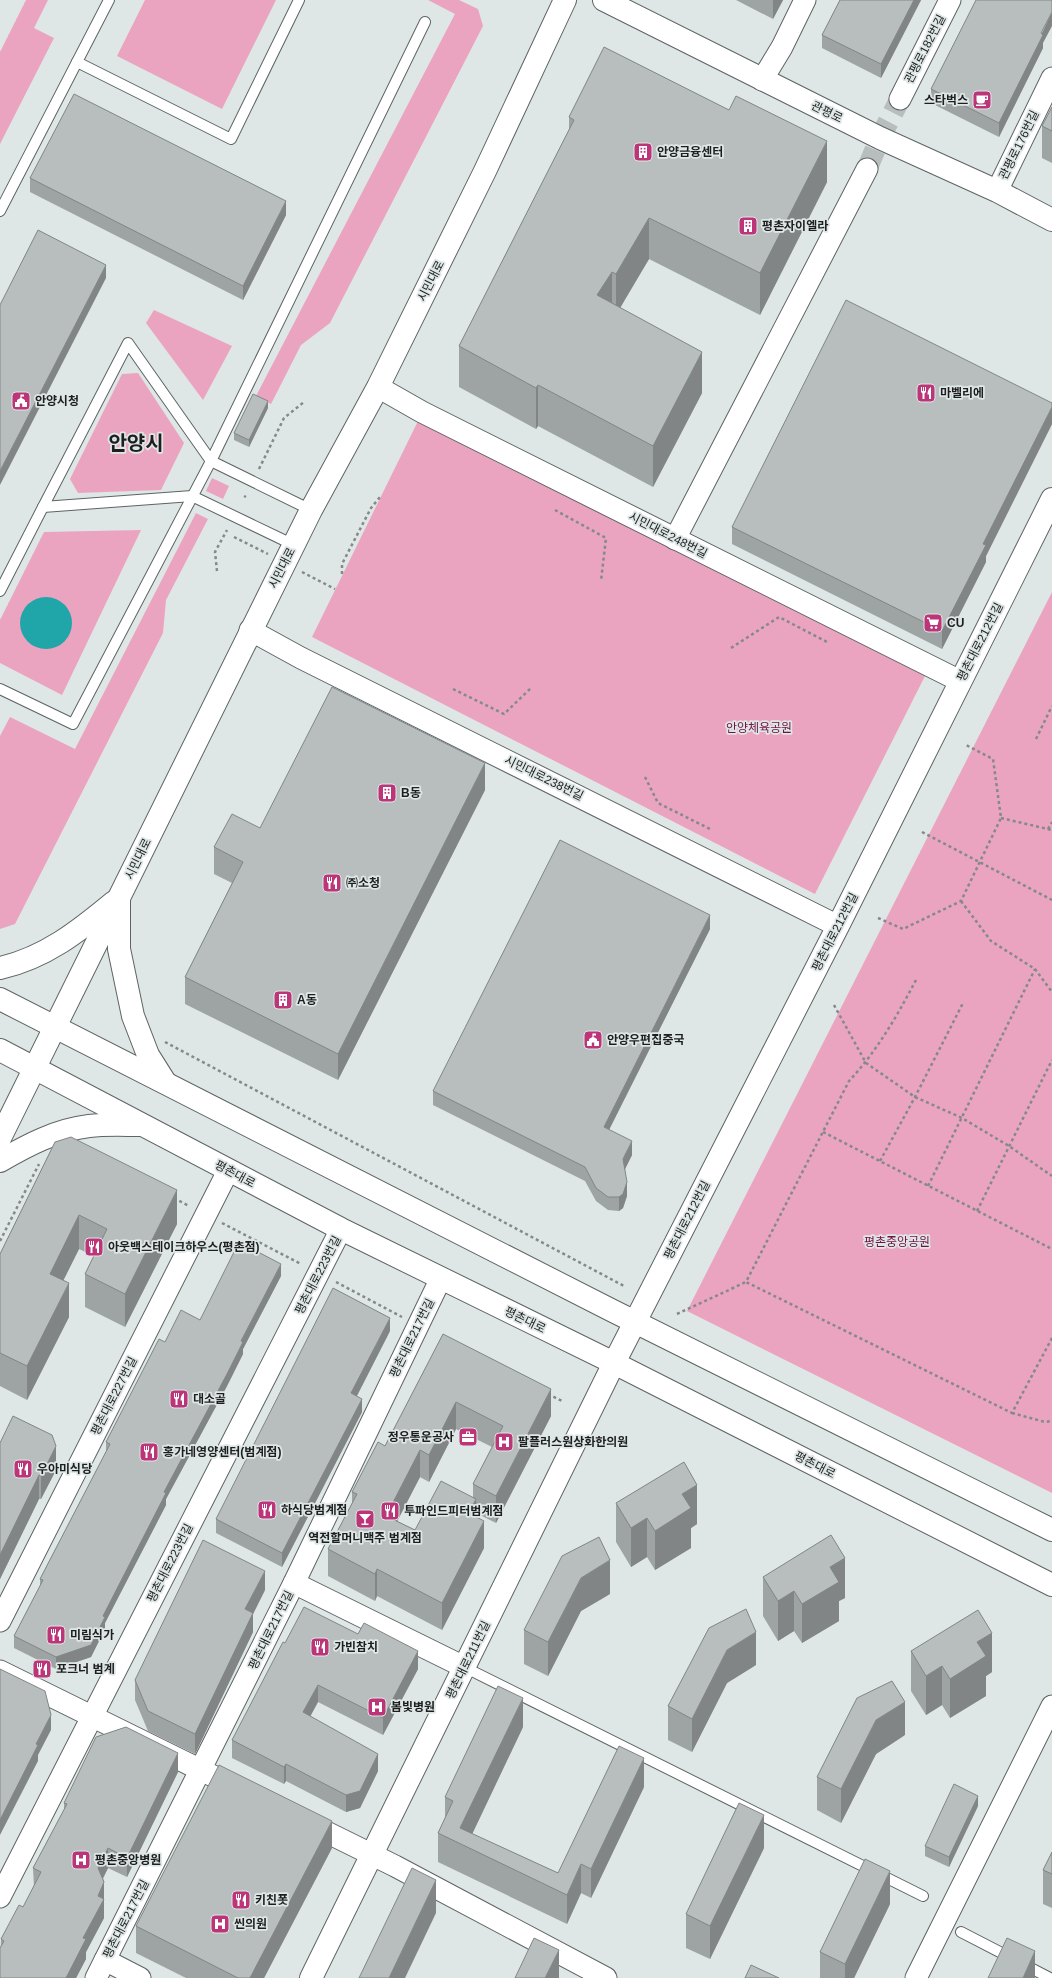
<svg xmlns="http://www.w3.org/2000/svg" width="1052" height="1978" font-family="Arial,'Noto Sans KR',sans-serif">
	<rect width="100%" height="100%" fill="#dfe6e6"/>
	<!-- green -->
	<g fill="#eba4c0">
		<path d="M26,0h22l-14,28 20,10 -54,106v-92z"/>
		<path d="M145,0h131l-54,109 -105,-53z"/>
		<path d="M428,0h31l19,9 5,17 -153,297 -29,22 -30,59 -15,-8 199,-382z"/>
		<path d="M154,310l78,36 -29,54 -57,-77z"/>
		<path d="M138,373l46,70 -23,47 -83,3 -8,-14 52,-105z"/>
		<path d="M419,419l507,255 -111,220 -503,-257z"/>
		<path d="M212,478l17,8 -6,13 -17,-8z"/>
		<path d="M196,513l12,6 -42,81 -3,33 -148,291 -15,5v-193l10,-19 65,32z"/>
		<path d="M141,530l-79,165 -62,-32v-43l44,-88z"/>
		<path d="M1052,592v901l-365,-182z"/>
	</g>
	<!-- water -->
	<circle fill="#20a5a8" cx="46" cy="623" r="26"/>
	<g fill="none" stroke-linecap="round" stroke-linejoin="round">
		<!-- street-tunnel -->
		<path stroke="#b8bebe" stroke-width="21" stroke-dasharray="21 10" stroke-linecap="butt" d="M867,169l13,-31 20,-39"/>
		<!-- lane casing -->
		<g stroke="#5e6464" stroke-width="12">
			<g id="lane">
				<path d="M77,62l154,77 68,-139"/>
				<path d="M0,211l109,-211"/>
				<path d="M294,545l-102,-49 -149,11 85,-164 83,118 100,49"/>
				<path d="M0,591l43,-84"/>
				<path d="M0,689l73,35 138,-263 214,-439"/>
				<path d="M464,1667l459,229"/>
				<path d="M961,1932l89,46"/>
			</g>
		</g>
		<!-- street casing -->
		<g stroke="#5e6464" stroke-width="23">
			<g id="street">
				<path d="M762,80l20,-33 23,-47"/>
				<path d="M900,99l50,-99"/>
				<path d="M997,191l55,-113"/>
				<path d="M378,387l44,25 538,269"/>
				<path d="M675,539l192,-370"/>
				<path d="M250,630l51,28 537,268"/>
				<path d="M294,1583l170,84"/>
				<path d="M0,1621l228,-450"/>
				<path d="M0,1671l213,105"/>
				<path d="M306,1822l89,44 211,112"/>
				<path d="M0,1897l341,-668"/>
				<path d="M105,1960l35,18"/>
				<path d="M96,1978l198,-395 147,-305"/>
				<path d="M916,1978l136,-272"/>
			</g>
		</g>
		<!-- secondary casing -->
		<g stroke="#5e6464" stroke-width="24">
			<g id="secondary">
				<path d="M604,0l276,138 117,53 55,29"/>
				<path d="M119,902v47l14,67 15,39 17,27"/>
				<path d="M0,968c45,-10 79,-37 114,-66"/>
				<path d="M0,999l611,311 441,220"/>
				<path d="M0,1050l341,179 273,134 438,222"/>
				<path d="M0,1138l311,-628 67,-123 107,-216 80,-171"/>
				<path d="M0,1161c28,-16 56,-31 89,-35 17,-2 35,-1 52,-1"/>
				<path d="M311,1978l303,-615 224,-437 214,-427"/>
			</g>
		</g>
		<!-- path -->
		<g stroke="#848989" stroke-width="2.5" stroke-dasharray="3 3" stroke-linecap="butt">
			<path d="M259,469l25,-51 20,-16"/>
			<path d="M244,496l2,1"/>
			<path d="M555,510l51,28 -5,43"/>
			<path d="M234,537l34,17"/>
			<path d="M217,571l-2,-19 12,-22"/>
			<path d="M302,572l33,17"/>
			<path d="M342,574v-10l29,-56 9,-11"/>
			<path d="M731,648l48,-31 50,26"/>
			<path d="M453,689l51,25 28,-27"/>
			<path d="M1036,739l16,-33"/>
			<path d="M645,777l13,26 52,26"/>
			<path d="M1001,818l51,12"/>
			<path d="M1048,829l4,-7"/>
			<path d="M922,832l130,68"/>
			<path d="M961,901l30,40 44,28 17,23"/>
			<path d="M878,918l25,11 58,-28 40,-83 -8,-59 -27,-14"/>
			<path d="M916,980c-19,36 -39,71 -67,101l-103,201 266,131 40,-75"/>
			<path d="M834,1005l32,58 49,34 47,21 47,28 43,30"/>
			<path d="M165,1042l459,244"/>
			<path d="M823,1132l229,117"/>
			<path d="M880,1161l35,-64 48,-94"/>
			<path d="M928,1186l107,-217"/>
			<path d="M174,1198l15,8"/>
			<path d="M977,1211l75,-151"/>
			<path d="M222,1223l79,41"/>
			<path d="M0,1241l39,-77"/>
			<path d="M336,1282l66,35"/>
			<path d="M677,1314l69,-32"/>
			<path d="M548,1394l16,8"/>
			<path d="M1012,1413l33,9 7,-1"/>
		</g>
		<!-- lane -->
		<use href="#lane" stroke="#fff" stroke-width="10"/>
		<!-- street -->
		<use href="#street" stroke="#fff" stroke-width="21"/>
		<!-- secondary -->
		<use href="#secondary" stroke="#fff" stroke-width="22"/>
	</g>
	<!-- wall -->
	<g fill="#9ea3a3" fill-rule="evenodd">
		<path d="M736,0h47l-10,19z"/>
		<path d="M840,0h81l-40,78 -59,-30v-13z"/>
		<path d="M1043,43v5l-44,89 -68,-34v-14z"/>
		<path d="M1052,107v56l-10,-5v-32z"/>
		<path d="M569,117l258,65 -67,133 -111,-56 -29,48 82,86 -49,94 -115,-61 -2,3 -77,-42v-41l110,-216z"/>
		<path d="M30,178l256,37 -43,85 -213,-108z"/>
		<path d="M1052,403v21l-66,132v6l-44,87 -210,-105v-17z"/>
		<path d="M268,408l-19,39 -15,-7v-7z"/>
		<path d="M485,790l-147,290 -153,-76v-27l47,-94 -18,-9v-27l46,-19z"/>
		<path d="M710,929l-101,200 23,26 -7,14 2,27 -4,12 -4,3 -11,-1 -12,-9 -11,-20 -152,-76v-14z"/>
		<path d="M55,1142l122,82 -52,103 -40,-20v-33l9,-18 -15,-7 -16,32 6,36 -42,83 -27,-14v-132z"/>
		<path d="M281,1276l-38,73v5l-16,32 -61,113v6l-61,118v6l-14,28 -35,12 -42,-21v-12l26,-50v-7l66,-127v-10l94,-122z"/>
		<path d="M390,1331l-33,65 5,16 -80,155 -66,-34v-14z"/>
		<path d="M443,1334l108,82 -55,107 -20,-10v4l8,31 -42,82 -65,-34 -2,5 -47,-25v-27l24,-46v-11l33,-46zM456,1429l36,18 -19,37v13l-58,33 -18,-9 23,-44 9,5z"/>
		<path d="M0,1443l56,27 -15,29h-2l-39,80z"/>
		<path d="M616,1503l81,21 -6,4v20l-36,22 -8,-13 -16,10 -15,-25z"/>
		<path d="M763,1577l82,21 -6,3v20l-37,22 -8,-12 -16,10 -15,-25z"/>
		<path d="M265,1590l-12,24v18l-58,122 -47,-23 -13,-31v-20z"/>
		<path d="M610,1594l-29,17 -33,65 -24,-12v-34z"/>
		<path d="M285,1643l133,26 -35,66 -65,-33 -8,14 68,55 -18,37 -14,4 -60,-31 -2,3 -52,-26v-18z"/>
		<path d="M911,1651l81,21 -6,4v20l-36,22 -8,-13 -16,10 -15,-24z"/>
		<path d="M756,1665l-29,18 -35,69 -24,-12v-34z"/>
		<path d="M523,1727l-51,107 86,39 86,-86 -53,111 -10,-5 -14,31 -129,-62v-29l7,-15v-21z"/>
		<path d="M905,1735l-29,19 -35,69 -24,-13v-33z"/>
		<path d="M178,1772l-51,105 -19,-9 -5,11 1,3v36l-18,34v7l-10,19h-76l1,-39 22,-32 11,-20 -1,-19 31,-58v-7z"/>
		<path d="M978,1806l-29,61 -24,-11v-10z"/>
		<path d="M332,1848l-68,130h-78l-50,-25v-27z"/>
		<path d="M764,1848l-54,111 -24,-11v-34z"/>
		<path d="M1052,1852v56l-9,-4v-34z"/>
		<path d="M890,1904l-36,74h-34v-26z"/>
	</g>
	<!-- shaded-wall -->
	<g fill="#818585">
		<path d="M773,0h10l-10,19z"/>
		<path d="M914,0h7l-40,78v-14z"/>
		<path d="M1052,12v14l-9,17v5l-44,89v-14z"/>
		<path d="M827,141v41l-67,133v-42z"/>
		<path d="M286,201v14l-43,85v-14z"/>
		<path d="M649,218v41l-33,56v-41z"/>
		<path d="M106,265v13l-106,207v-14z"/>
		<path d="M612,272v41l-15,-18z"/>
		<path d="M702,352v41l-49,94v-41z"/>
		<path d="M538,385v41l-2,3v-41z"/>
		<path d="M268,401v7l-19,39v-7z"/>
		<path d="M1052,407v17l-66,132v6l-44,87v-18l41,-87z"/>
		<path d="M485,763v27l-147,290v-26z"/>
		<path d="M710,915v14l-106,211v-13z"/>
		<path d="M632,1141v14l-9,18v-14z"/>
		<path d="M627,1182v14l-4,12 -4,3v-14z"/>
		<path d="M177,1190v34l-52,103v-33z"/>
		<path d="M79,1215v34l-29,58v-33z"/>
		<path d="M281,1264v12l-38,73v5l-16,32 -61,113v6l-61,118v6l-14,28 -35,12v-12l47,-41 61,-124z"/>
		<path d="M69,1283v34l-42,83v-34z"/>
		<path d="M390,1318v13l-39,76v-14z"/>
		<path d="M551,1389v27l-55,107v-27z"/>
		<path d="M362,1399v13l-80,155v-14z"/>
		<path d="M456,1402v27l-27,53v-27z"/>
		<path d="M56,1446v24l-15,29v-23z"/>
		<path d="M420,1450v27l-34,66v-27z"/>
		<path d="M39,1475v24l-39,80v-24z"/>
		<path d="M697,1485v39l-6,4v20l-36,22v-39l27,-37z"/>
		<path d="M476,1499v27l-7,-13z"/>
		<path d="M647,1518v39l-16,10v-39z"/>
		<path d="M484,1521v27l-42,82v-27z"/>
		<path d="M845,1558v40l-6,3v20l-37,22v-39l28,-37z"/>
		<path d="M610,1560v34l-29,17 -33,65v-34l33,-64z"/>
		<path d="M377,1569v27l-2,5v-27z"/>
		<path d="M265,1571v19l-12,24v18l-58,122v-20l50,-125z"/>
		<path d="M794,1591v40l-16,10v-40z"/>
		<path d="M756,1632v33l-29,18 -35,69v-33l35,-69z"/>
		<path d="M992,1633v39l-6,4v20l-36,22v-39l27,-37z"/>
		<path d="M418,1651v18l-35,66v-17z"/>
		<path d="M942,1666v39l-16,10v-39z"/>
		<path d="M318,1685v17l-15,28v-18z"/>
		<path d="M523,1698v29l-57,120 -6,-19z"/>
		<path d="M905,1702v33l-29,19 -35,69v-34l35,-69z"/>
		<path d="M51,1715v15l-13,25v6l-38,74v-15l36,-76z"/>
		<path d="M178,1753v19l-51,105v-19z"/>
		<path d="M378,1754v17l-18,37 -14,4v-17z"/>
		<path d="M644,1758v29l-53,111v-29z"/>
		<path d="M286,1764v17l-2,3v-17z"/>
		<path d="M978,1796v10l-29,61v-10z"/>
		<path d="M764,1815v33l-54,111v-33z"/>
		<path d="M332,1821v27l-68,130h-14z"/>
		<path d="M108,1848v20l-10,19v-19z"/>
		<path d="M581,1864v29l-14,31v-29z"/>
		<path d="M890,1871v33l-36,74h-9v-14z"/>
		<path d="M436,1880v33l-31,65h-16z"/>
		<path d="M104,1882v36l-18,34v7l-10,19h-10l17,-40 15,-42z"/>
		<path d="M559,1950v28h-14z"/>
		<path d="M1035,1951v27h-12z"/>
	</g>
	<!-- building -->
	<g fill="#b8bebe" stroke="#818585">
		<path d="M840,0h74l-33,64 -59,-29z"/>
		<path d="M976,0h76v12l-11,21 2,2 -44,88 -68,-34z"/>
		<path d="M604,47l125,63 7,-14 91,45 -67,132 -111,-55 -33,56 -4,-2 -15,23 105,57 -49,94 -115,-61 -2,3 -77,-42 115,-226 -5,-3z"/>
		<path d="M74,94l212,107 -43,85 -213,-108z"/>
		<path d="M1052,107v24l-10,-5z"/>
		<path d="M38,230l68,35 -106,206v-166z"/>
		<path d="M846,300l206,103v4l-69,137 3,1 -44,86 -210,-104z"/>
		<path d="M253,394l15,7 -19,39 -15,-7z"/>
		<path d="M332,687l153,76 -147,291 -153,-77 58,-115 -29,-15 18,-33 28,14z"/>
		<path d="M560,840l150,75 -106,212 28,14 -9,18 4,23 -4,12 -4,3h-11l-12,-9 -11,-21 -152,-76z"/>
		<path d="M71,1137l106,53 -52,104 -40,-20 22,-45 -28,-14 -29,59 19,9 -42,83 -27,-13v-99l55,-112z"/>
		<path d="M239,1242l42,22 -40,77 2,1 -16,32 -63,118 2,1 -63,123 2,1 -14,28 -35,12 -42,-21 29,-56 -3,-1 70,-135 -4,-2 53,-103 6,3 16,-32 19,10z"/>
		<path d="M333,1288l57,30 -39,75 11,6 -80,154 -66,-34z"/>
		<path d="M443,1334l108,55 -55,107 -23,-12 30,-58 -47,-24 -27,53 -9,-5 -34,66 29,14 26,-49 35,18 -7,14 15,8 -42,82 -65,-34 -2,5 -47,-25 29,-55 -5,-2 26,-50 7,4z"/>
		<path d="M13,1416l39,19 4,11 -15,30 -2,-1 -39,80v-112z"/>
		<path d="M684,1462l13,23 -15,9 9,14 -36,23 -8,-13 -16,10 -15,-25z"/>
		<path d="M831,1535l14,23 -15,9 9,15 -37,22 -8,-13 -16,10 -15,-24z"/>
		<path d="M599,1537l11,23 -29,18 -33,64 -24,-12 38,-74z"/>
		<path d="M203,1540l62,31 -20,38 8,4 -58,121 -47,-23 -13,-31z"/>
		<path d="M304,1607l54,27 6,-11 54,28 -35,67 -65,-33 -15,27 75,42 -18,37 -14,4 -60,-31 -2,3 -52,-27 51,-98 2,1z"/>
		<path d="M746,1609l10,23 -29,18 -35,69 -24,-13 41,-78z"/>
		<path d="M978,1610l14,23 -15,9 9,14 -36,23 -8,-13 -16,10 -15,-25z"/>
		<path d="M0,1669l45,22 6,24 -15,29 2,1 -38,75z"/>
		<path d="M892,1681l13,21 -29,18 -35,69 -24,-12 40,-79z"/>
		<path d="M498,1686l25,12 -63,130 98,45 61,-127 25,12 -53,111 -10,-5 -14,31 -129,-62 15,-32 -8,-4z"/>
		<path d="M126,1727l52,26 -51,105 -19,-10 -10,20 6,14 -6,14 6,3 -21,39 3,1 -20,39h-66v-30l4,-7 -3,-2 18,-34 4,2 18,-35 -8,-4 34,-64 -3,-1 32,-66z"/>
		<path d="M219,1765l113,56 -82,157h-12l-102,-52z"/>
		<path d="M954,1784l24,12 -29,61 -24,-11z"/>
		<path d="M739,1803l25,12 -54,111 -24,-12z"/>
		<path d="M1052,1852v22l-9,-4z"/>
		<path d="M865,1859l25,12 -45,93 -25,-12z"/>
		<path d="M412,1868l24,12 -47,98h-30z"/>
		<path d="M534,1938l25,12 -14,28h-30z"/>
		<path d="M1007,1938l28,13 -12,27h-35z"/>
		<path d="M751,1965l28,13h-34z"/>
	</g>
	<!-- icons -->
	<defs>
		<g id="cafe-square" transform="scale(1)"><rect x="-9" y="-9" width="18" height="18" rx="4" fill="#bb3578" stroke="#dfe6e6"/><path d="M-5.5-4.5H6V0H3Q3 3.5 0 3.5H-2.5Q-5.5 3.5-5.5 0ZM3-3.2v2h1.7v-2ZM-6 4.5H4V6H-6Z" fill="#fff"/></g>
		<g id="building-square" transform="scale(1)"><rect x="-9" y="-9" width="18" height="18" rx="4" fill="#bb3578" stroke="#dfe6e6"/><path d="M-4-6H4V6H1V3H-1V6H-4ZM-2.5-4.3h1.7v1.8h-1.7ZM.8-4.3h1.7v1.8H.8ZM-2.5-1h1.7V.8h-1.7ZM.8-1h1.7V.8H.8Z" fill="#fff"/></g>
		<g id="restaurant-square" transform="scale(1)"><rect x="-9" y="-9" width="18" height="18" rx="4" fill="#bb3578" stroke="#dfe6e6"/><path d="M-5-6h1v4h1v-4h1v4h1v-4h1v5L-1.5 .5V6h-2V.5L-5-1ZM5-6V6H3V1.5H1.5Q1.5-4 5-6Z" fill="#fff"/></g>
		<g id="civic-square" transform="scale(1)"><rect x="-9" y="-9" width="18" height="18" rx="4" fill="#bb3578" stroke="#dfe6e6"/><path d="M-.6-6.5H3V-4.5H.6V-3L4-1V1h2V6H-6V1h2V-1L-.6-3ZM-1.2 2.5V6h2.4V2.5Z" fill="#fff"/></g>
		<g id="supermarket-square" transform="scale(1)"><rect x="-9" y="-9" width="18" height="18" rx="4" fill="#bb3578" stroke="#dfe6e6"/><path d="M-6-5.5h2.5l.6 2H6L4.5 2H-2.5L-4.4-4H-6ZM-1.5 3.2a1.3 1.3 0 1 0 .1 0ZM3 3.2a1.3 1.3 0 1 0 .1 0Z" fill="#fff"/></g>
		<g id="office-square" transform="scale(1)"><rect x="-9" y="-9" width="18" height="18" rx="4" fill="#bb3578" stroke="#dfe6e6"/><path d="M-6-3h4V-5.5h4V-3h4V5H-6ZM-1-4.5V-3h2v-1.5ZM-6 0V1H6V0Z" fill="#fff"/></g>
		<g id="hospital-square" transform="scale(1)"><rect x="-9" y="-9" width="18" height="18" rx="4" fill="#bb3578" stroke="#dfe6e6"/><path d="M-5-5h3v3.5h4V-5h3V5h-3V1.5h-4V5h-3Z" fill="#fff"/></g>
		<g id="bar-square" transform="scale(1)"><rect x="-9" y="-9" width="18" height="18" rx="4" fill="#bb3578" stroke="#dfe6e6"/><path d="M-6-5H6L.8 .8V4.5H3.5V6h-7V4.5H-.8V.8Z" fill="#fff"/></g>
	</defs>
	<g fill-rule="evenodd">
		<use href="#cafe-square" x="982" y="100"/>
		<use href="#building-square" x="643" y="152"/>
		<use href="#building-square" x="748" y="226"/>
		<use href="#restaurant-square" x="926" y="393"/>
		<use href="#civic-square" x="21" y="401"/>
		<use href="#supermarket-square" x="933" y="623"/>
		<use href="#building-square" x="387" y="793"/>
		<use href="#restaurant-square" x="332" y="883"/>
		<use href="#building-square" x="283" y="1000"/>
		<use href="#civic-square" x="593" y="1040"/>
		<use href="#restaurant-square" x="94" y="1247"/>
		<use href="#restaurant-square" x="179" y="1399"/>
		<use href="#office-square" x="468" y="1437"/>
		<use href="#hospital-square" x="504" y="1442"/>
		<use href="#restaurant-square" x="149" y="1452"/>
		<use href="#restaurant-square" x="23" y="1469"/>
		<use href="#restaurant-square" x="267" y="1510"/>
		<use href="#restaurant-square" x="390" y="1511"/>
		<use href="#bar-square" x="365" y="1519"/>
		<use href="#restaurant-square" x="56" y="1635"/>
		<use href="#restaurant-square" x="320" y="1647"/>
		<use href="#restaurant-square" x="42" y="1669"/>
		<use href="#hospital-square" x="377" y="1707"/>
		<use href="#hospital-square" x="81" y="1860"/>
		<use href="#restaurant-square" x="241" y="1900"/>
		<use href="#hospital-square" x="220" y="1924"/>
	</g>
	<g text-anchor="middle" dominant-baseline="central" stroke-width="3.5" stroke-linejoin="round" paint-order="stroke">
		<!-- street labels -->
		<g font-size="12" fill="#1d1f1f" stroke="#dfe6e6">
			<text transform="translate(925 49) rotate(-63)">관평로182번길</text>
			<text transform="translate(827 112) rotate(26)">관평로</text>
			<text transform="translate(1019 145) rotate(-64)">관평로176번길</text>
			<text transform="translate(431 281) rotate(-63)">시민대로</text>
			<text transform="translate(668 535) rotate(27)">시민대로248번길</text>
			<text transform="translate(282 568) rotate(-63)">시민대로</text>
			<text transform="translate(980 642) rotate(-63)">평촌대로212번길</text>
			<text transform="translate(544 778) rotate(26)">시민대로238번길</text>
			<text transform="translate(138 859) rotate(-64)">시민대로</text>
			<text transform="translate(835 932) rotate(-63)">평촌대로212번길</text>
			<text transform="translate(235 1174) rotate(28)">평촌대로</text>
			<text transform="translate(687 1220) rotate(-63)">평촌대로212번길</text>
			<text transform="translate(318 1275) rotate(-63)">평촌대로223번길</text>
			<text transform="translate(525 1320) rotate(26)">평촌대로</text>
			<text transform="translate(412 1338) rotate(-64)">평촌대로217번길</text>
			<text transform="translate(114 1396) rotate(-63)">평촌대로227번길</text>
			<text transform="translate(815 1465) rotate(27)">평촌대로</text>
			<text transform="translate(170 1563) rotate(-63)">평촌대로223번길</text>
			<text transform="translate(271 1630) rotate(-64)">평촌대로217번길</text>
			<text transform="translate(468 1660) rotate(-64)">평촌대로211번길</text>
			<text transform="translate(126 1919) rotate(-63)">평촌대로217번길</text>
		</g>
		<!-- poi labels -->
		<g font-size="12" font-weight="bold" fill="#1d1f1f" stroke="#dfe6e6" text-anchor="start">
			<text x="968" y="100" text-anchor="end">스타벅스</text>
			<text x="657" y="152">안양금융센터</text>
			<text x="762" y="226">평촌자이엘라</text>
			<text x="940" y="393">마벨리에</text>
			<text x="35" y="401">안양시청</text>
			<text x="947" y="623">CU</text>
			<text x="401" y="793">B동</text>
			<text x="346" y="883">㈜소청</text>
			<text x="297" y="1000">A동</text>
			<text x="607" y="1040">안양우편집중국</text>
			<text x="108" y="1247">아웃백스테이크하우스(평촌점)</text>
			<text x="193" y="1399">대소골</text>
			<text x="454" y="1437" text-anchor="end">정우통운공사</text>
			<text x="518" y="1442">팔플러스원상화한의원</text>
			<text x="163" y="1452">홍가네영양센터(범계점)</text>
			<text x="37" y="1469">우아미식당</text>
			<text x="281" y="1510">하식당범계점</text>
			<text x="404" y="1511">투파인드피터범계점</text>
			<text x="365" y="1538" text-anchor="middle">역전할머니맥주 범계점</text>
			<text x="70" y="1635">미림식가</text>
			<text x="334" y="1647">가빈참치</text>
			<text x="56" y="1669">포크너 범계</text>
			<text x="391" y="1707">봄빛병원</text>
			<text x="95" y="1860">평촌중앙병원</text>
			<text x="255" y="1900">키친폿</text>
			<text x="234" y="1924">씬의원</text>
		</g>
		<!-- park labels -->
		<g font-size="12" fill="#721345" stroke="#dfe6e6">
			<text x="759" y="728">안양체육공원</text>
			<text x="897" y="1242">평촌중앙공원</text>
		</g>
		<!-- town labels -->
		<g font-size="20" font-weight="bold" fill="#1d1f1f" stroke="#dfe6e6">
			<text x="136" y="443">안양시</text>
		</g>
	</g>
</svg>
